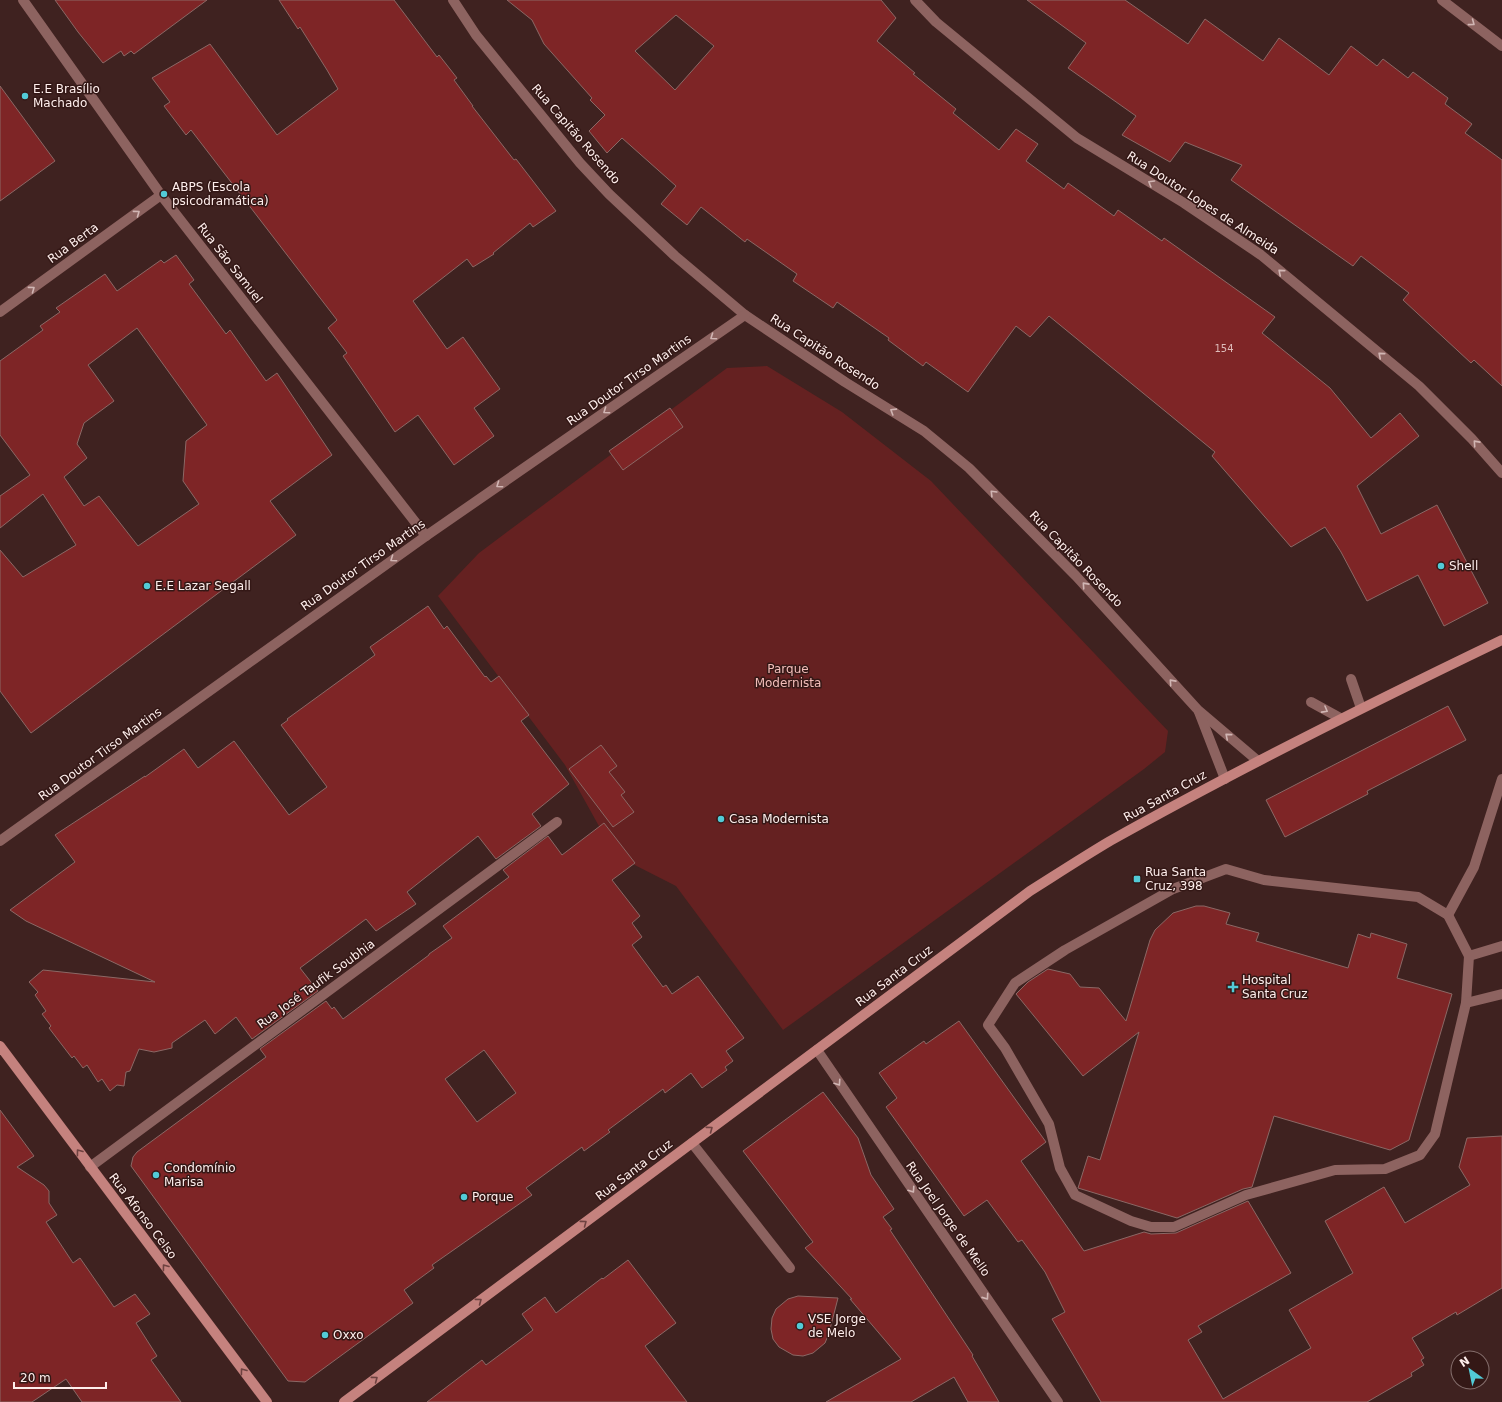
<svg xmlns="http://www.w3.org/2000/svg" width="1502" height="1402" font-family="'DejaVu Sans',sans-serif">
	<rect width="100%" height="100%" fill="#3f2220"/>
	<!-- green -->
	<path fill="#652121" d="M767,366l75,46 89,69 237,250 -3,21 -21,17 -361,261 -107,-144 -61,-31 -50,-90 -127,-169 41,-43 248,-185z"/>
	<!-- building -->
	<g fill="#7e2526" stroke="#8b6865" fill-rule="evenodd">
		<path d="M55,0h152l-73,54 -3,-3 -7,5 -3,-5 -18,12 -25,-31z"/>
		<path d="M279,0h115l43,57 2,-2 18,23 -3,2 19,26h-1l42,54 2,-1 40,52 -23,16 -3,-4 -37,30 1,1 -21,13 -6,-8 -54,42 34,48 16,-12 37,52 -26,19 20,28 -40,29 -36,-50 -23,17 -52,-76 4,-3 -19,-25 9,-8 -146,-190 -5,5 -22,-29 6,-4 -18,-24 58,-34 67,91 61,-46 -11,-19 -27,-43 -2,2z"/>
		<path d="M507,0h374l15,18 -19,23 38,32 -2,1 43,35 -3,4 46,37 17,-21 22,15 -12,17 38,28 4,-6 46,33 4,-6 44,31 2,-3 111,79 -13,16 68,55 41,50 29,-25 19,23 -62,50 24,48 56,-29 51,98 -44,23 -26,-51 -51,26 -26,-49 -16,-25 -34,20 -79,-91 3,-4 -166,-136 -19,21 -14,-11 -48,66 -42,-30 -3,4 -35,-26 1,-2 -52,-36 -4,6 -40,-27 4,-7 -50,-35 -2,3 -44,-35 -14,18 -26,-21 15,-18 -54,-48 -15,15 -18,-22 16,-16 -15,-15 2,-2 -48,-54 -12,-24zM676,15l38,31 -39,44 -40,-39z"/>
		<path d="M1027,0h98l63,44 17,-25 58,42 16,-23 50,37 22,-29 26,20 6,-7 25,19 5,-6 35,26 -3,6 27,20 -7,9 37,27v226l-28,-26 -3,3 -68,-63 6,-7 -48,-37 -8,10 -122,-86 11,-15 -57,-23 -15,20 -48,-27 14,-19 -68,-48 18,-25z"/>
		<path d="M0,86l55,75 -55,40z"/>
		<path d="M176,255l18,25 -5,4 37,50 4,-4 36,51 11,-8 55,82 -62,46 26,34 -265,198 -31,-42v-141l23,27 53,-32 -33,-51 -43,34v-32l30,-21 -30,-40v-74l43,-31 -3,-4 20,-14 -4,-4 49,-34 12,17 44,-31 3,3zM137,328l70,97 -21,16 -3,40 16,23 -61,42 -39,-50 -15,10 -20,-29 23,-19 -10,-14 7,-21 30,-22 -26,-36z"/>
		<path d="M670,408l13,19 -60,43 -14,-19z"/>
		<path d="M428,606l16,23 3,-3 38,51 1,-1 5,6 8,-6 30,39 -8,6 48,63 -37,30 9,12 -45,33 -18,-23 -71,56 9,12 -40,27 -10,-12 -66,49 18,23 -66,48 -16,-22 -21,17 -10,-14 -33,23v5l-18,4 -15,-3 -9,22 -4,1 -2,14 -7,-1 -7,6 -8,-12 -4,3 -11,-17 -4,3 -9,-12 -2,2 -23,-30 2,-2 -9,-12 4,-3 -11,-16 3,-3 -9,-10 14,-12 112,12 -129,-61 -16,-11 65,-48 -20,-27 90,-59v1l39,-28 14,19 36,-27 55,74 38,-28 -46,-62 7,-5 -1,-1 88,-64 -5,-8z"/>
		<path d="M1448,706l18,34 -99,51 1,3 -83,43 -19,-37z"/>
		<path d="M601,745l16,21 -8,6 16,20 -4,3 13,17 -21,15 -44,-58z"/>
		<path d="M604,823l31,40 -23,17 28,36 -8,7 10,14 -10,8 31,42 3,-2 6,9 26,-18 46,62 -18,13 7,10 -8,6 2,3 -25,18 -11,-15 -26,20 -2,-4 -55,41 2,2 -26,19 -2,-4 -56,41 6,7 -100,70 2,3 -30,22 9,13 -108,79 -17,-1 -157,-215 2,-9 4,-5 129,-95 -6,-8 66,-48 6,8 2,-2 9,12 86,-64v-1l23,-16 -9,-12 66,-49 -6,-7 45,-34 14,19zM484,1050l32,43 -39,29 -32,-43z"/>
		<path d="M1196,906h8l26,7 -4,11 33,9 -3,8 92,27 10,-34 12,4 1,-5 36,11 -10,34 55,16 -43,146 -19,10 -116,-34 -22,71 -9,2 -66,29 -99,-30 10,-32 12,4 39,-128 -56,44 -67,-82 12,-12 20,-13 22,5 10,13 19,1 27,33 24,-81 5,-10 18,-17z"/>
		<path d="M959,1021l87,121 -25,19 63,90 60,-19 7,2 25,-1 72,-32 43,72 -93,53 4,6 -14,8 35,59 88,-51 -22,-38 64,-37 -28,-52 59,-34 21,36 65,-38 -11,-18 8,-29 35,-2v152l-45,27 -1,-3 -44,26 12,20 -3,2 3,5 -13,8 1,3 -45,26h-266l-49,-83 13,-7 -20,-40 -23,-32 -4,2 -31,-42 -23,16 -78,-109 11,-9 -18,-25 45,-32 2,3z"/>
		<path d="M823,1092l35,46 13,37 23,34 -11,8 9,12 -2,1 83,125 -1,1 27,46h-31l-14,-25 -43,25h-85l75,-43 -51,-60h2l-47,-51 8,-6 -70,-91z"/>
		<path d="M0,1110l34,46 -17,11 27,18 5,6v12l8,12 -11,7 27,41 7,-5 34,49 21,-13 15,20 -14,9 21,33 -6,4 30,42h-99l-16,-23 -34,23h-32z"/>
		<path d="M628,1260l48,63 -31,23 42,56h-260l55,-42 4,5 47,-35 -11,-16 23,-17 11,16 46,-35 1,1z"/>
		<path d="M798,1296l40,2 -9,35 -4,10 -12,10 -10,3 -10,-1 -14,-8 -6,-8 -2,-10 1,-11 4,-9 12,-10z"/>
	</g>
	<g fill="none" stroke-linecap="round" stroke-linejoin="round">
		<!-- lane -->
		<g stroke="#8d6360" stroke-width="10">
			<path d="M1351,679l10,29"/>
			<path d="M1311,702l29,16"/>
			<path d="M1448,915l26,-48 28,-88"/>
			<path d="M1469,956l-21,-41 -30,-18 -154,-17 -38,-11 -53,20 -108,61 -50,33 -27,42 17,23 44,76 11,44 15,27 56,26 20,6h23l72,-32 89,-25 50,-1 35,-14 15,-21 31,-131 3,-47 33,-10"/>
			<path d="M1466,1003l36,-9"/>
			<path d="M692,1143l98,125"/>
		</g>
		<!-- street -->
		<g stroke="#8d6360" stroke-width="10">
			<path d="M23,0l138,195 265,341"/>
			<path d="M453,0l23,35 104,128 29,31 66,62 70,59 100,67 79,49 45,37 107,108 122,134 60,51"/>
			<path d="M915,0l21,22 141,116 107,65 77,52 158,131 53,53 30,34"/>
			<path d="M1442,0l60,46"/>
			<path d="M0,312l161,-117"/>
			<path d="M1199,712l26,67"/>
			<path d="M0,841l426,-305 319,-221"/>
			<path d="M817,1050l241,352"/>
			<path d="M90,1167l467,-345"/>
		</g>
		<!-- secondary -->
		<g stroke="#c5827e" stroke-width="10">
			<path d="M0,1046l267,356"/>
			<path d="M344,1402l686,-511c27,-17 53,-34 80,-50 128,-72 259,-137 392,-201"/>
		</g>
	</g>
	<!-- one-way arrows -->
	<defs><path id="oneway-chevron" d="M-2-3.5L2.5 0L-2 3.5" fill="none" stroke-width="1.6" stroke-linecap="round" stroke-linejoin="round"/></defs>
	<g stroke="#d1b6b4">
		<use href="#oneway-chevron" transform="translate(1472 23) rotate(37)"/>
		<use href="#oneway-chevron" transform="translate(1151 183) rotate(-149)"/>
		<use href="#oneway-chevron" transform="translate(137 213) rotate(-36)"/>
		<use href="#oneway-chevron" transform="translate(1281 272) rotate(-140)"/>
		<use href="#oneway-chevron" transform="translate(32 289) rotate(-36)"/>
		<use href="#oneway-chevron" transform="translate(713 337) rotate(145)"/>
		<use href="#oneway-chevron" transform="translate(1381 355) rotate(-140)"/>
		<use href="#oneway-chevron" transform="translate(606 411) rotate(145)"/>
		<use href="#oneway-chevron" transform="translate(893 411) rotate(-148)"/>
		<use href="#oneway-chevron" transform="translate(1476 443) rotate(-132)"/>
		<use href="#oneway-chevron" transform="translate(499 485) rotate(145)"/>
		<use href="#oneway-chevron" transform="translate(993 493) rotate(-135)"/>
		<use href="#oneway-chevron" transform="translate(393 559) rotate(145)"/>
		<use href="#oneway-chevron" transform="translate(1085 585) rotate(-132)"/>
		<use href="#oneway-chevron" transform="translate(1172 682) rotate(-132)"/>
		<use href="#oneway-chevron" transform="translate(1325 710) rotate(29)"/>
		<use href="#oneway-chevron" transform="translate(1228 736) rotate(-140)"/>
		<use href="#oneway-chevron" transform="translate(838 1083) rotate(56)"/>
		<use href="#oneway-chevron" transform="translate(912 1190) rotate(56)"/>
		<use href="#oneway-chevron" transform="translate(986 1297) rotate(55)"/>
	</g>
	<g stroke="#6e4240">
		<use href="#oneway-chevron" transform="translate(710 1129) rotate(-37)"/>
		<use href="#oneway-chevron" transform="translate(79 1152) rotate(-127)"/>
		<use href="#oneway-chevron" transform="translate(584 1223) rotate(-37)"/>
		<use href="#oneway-chevron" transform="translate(165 1267) rotate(-127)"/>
		<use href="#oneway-chevron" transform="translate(479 1301) rotate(-37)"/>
		<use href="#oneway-chevron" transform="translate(243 1371) rotate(-127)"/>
		<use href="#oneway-chevron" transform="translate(375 1379) rotate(-37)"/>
	</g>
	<!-- markers -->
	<g fill="#52cbd7" stroke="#341816" stroke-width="1.5">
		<circle cx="25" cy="96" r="4"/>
		<circle cx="164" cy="194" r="4"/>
		<circle cx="1441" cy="566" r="4"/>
		<circle cx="147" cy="586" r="4"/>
		<circle cx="721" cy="819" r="4"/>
		<rect x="1133" y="875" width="8" height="8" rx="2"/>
		<path d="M1231 981h4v4h4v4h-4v4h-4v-4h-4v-4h4z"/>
		<circle cx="156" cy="1175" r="4"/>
		<circle cx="464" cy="1197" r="4"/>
		<circle cx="800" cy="1326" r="4"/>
		<circle cx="325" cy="1335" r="4"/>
	</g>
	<g text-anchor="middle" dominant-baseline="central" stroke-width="3" stroke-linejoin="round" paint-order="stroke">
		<!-- number labels -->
		<g font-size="10" fill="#debcba">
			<text x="1224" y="348">154</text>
		</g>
		<!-- poi labels -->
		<g font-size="12" fill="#feeeec" stroke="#341816" text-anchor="start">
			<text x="33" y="89">E.E Brasílio<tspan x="33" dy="14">Machado</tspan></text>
			<text x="172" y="187">ABPS (Escola<tspan x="172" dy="14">psicodramática)</tspan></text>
			<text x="1449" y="566">Shell</text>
			<text x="155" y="586">E.E Lazar Segall</text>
			<text x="729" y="819">Casa Modernista</text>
			<text x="1145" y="872">Rua Santa<tspan x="1145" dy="14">Cruz, 398</tspan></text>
			<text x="1242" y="980">Hospital<tspan x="1242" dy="14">Santa Cruz</tspan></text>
			<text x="164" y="1168">Condomínio<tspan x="164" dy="14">Marisa</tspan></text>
			<text x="472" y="1197">Porque</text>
			<text x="808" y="1319">VSE Jorge<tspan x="808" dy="14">de Melo</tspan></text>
			<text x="333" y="1335">Oxxo</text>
		</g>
		<!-- street labels -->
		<g font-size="12" fill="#feeeec" stroke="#341816">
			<text transform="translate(576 134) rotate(49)">Rua Capitão Rosendo</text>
			<text transform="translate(1203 203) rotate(33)">Rua Doutor Lopes de Almeida</text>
			<text transform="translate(73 243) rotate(-36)">Rua Berta</text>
			<text transform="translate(230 263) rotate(52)">Rua São Samuel</text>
			<text transform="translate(825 352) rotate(33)">Rua Capitão Rosendo</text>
			<text transform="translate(629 380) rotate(-35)">Rua Doutor Tirso Martins</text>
			<text transform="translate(1076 559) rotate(46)">Rua Capitão Rosendo</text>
			<text transform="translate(363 565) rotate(-35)">Rua Doutor Tirso Martins</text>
			<text transform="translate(100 754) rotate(-36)">Rua Doutor Tirso Martins</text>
			<text transform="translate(1165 796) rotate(-29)">Rua Santa Cruz</text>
			<text transform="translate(894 976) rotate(-37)">Rua Santa Cruz</text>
			<text transform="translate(316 984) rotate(-36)">Rua José Taufik Soubhia</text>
			<text transform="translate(634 1170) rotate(-37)">Rua Santa Cruz</text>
			<text transform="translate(143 1216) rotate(53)">Rua Afonso Celso</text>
			<text transform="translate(948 1219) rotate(55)">Rua Joel Jorge de Mello</text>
		</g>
		<!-- park labels -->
		<g font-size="12" fill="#f2bdb9" stroke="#341816">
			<text x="788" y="669">Parque<tspan x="788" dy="14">Modernista</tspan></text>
		</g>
	</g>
	<!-- north arrow -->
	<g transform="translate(1470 1370) rotate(327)"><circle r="19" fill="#341816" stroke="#856e6c"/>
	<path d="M0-3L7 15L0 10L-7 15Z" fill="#52cbd7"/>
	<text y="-6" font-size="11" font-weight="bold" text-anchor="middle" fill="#feeeec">N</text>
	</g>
	<!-- scale -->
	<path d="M14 1382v6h92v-6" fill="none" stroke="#feeeec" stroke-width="2"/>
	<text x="20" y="1382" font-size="12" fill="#feeeec" stroke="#341816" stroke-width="3" paint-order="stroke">20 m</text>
</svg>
